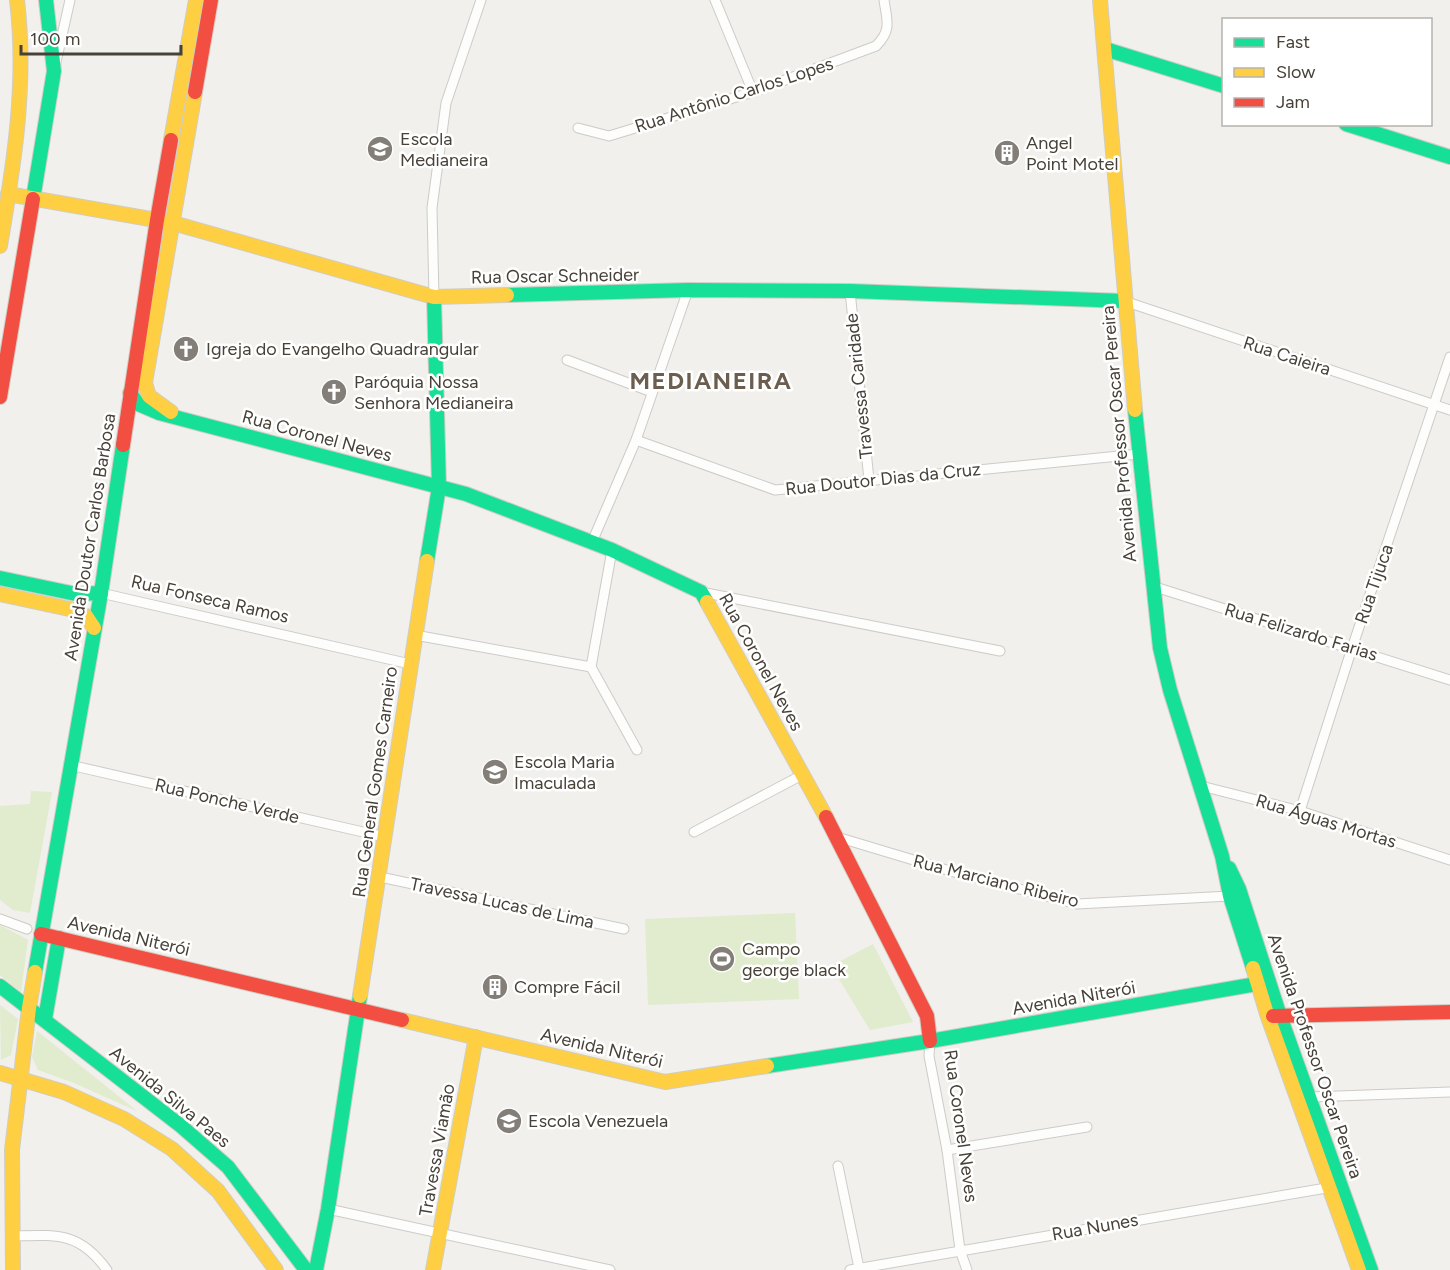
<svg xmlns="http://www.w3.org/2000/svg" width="1450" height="1270" font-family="Figtree,sans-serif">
	<rect width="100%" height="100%" fill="#f1f0ec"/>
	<!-- green -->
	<g fill="#e0eccd">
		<path d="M31,791l21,1 -22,121 -17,-3 -13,-10v-94l30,-2z"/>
		<path d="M795,913l4,86 -151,6 -3,-86z"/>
		<path d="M0,925l28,15 -7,52 -21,-17z"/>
		<path d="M873,944l40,78 -43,8 -39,-64z"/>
		<path d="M0,1005l18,14 -7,36 -10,5z"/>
		<path d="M37,1031l100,80 -63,-28 -36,-13 -6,-13z"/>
	</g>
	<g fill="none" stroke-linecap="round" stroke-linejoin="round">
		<!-- street casing -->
		<g stroke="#cdcbc7" stroke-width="11">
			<g id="street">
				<path d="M715,0l38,92"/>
				<path d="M56,62l14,-62"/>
				<path d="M578,128l31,8 144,-44 123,-46c16,-16 11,-25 8,-46"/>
				<path d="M850,291l19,189"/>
				<path d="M434,297l-2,-89 14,-105 35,-103"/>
				<path d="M1124,301l326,109"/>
				<path d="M567,360l85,32"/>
				<path d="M636,440l139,50 364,-36"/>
				<path d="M592,542l44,-102 52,-150"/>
				<path d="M612,550l-21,117 46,83"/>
				<path d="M1152,586l298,94"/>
				<path d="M701,592l299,59"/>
				<path d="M101,593l309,71"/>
				<path d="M415,635l176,32"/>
				<path d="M70,765l315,72"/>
				<path d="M1201,786l99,25 150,49"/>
				<path d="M1300,811l52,-163 98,-291"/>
				<path d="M694,832l108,-57"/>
				<path d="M837,837l113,34 127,33 153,-8"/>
				<path d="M380,877l244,52"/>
				<path d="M0,919l27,10"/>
				<path d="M930,1041l-1,15 18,94 13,100 7,20"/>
				<path d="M1310,1097l140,-5"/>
				<path d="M947,1150l140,-23"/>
				<path d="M838,1166l21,102"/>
				<path d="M328,1209l282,61"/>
				<path d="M12,1236c44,-1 67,-5 95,34"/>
				<path d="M850,1270l482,-83"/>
			</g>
		</g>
		<!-- fast casing -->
		<g stroke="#d0cdc3" stroke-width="16">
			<g id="fast">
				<path d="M1105,49l119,37"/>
				<path d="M1346,124l104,33"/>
				<path d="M33,199l21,-128 -8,-71"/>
				<path d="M507,295l181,-5 162,1 274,10"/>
				<path d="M130,393l8,11 21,9 307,81 146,56 89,42 6,10"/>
				<path d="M1135,410l25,238 10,42 52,166 8,40 23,72"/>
				<path d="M427,561l12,-74 -5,-190"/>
				<path d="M0,578l76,16 25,-1"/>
				<path d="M1229,868l10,21 41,127 91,254"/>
				<path d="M35,972l66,-379 22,-148"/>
				<path d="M0,986l181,140 47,41 78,103"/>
				<path d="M45,1019l14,-81"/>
				<path d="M767,1066l163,-25 338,-59"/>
				<path d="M316,1270l12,-61 32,-213"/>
			</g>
		</g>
		<!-- slow casing -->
		<g stroke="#d0cdc3" stroke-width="16">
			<g id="slow">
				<path d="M1100,0l35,410"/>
				<path d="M171,140l25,-140"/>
				<path d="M8,194l165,29 261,74 73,-2"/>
				<path d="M0,246c14,-82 27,-162 17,-246"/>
				<path d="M171,412l-22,-16 -4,-13 50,-291"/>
				<path d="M0,594l74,16 12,6 8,12"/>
				<path d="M707,602l119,215"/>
				<path d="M1253,968l15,49 91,253"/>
				<path d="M360,996l67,-435"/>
				<path d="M402,1020l263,62 102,-16"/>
				<path d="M0,1073l64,19 60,27 48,30 46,42 58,79"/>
				<path d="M13,1270l-1,-120 17,-142 6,-36"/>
				<path d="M433,1270l43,-233"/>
			</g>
		</g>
		<!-- jam casing -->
		<g stroke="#d0cdc3" stroke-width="16">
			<g id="jam">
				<path d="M195,92l16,-92"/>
				<path d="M0,397l33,-198"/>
				<path d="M123,445l34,-225 14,-80"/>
				<path d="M826,817l101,199 3,25"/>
				<path d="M41,934l361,86"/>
				<path d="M1273,1016l177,-4"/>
			</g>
		</g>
		<!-- street -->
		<use href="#street" stroke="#fdfdfc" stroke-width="9"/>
		<!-- fast -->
		<use href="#fast" stroke="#16e098" stroke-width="14"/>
		<!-- slow -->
		<use href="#slow" stroke="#ffcf43" stroke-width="14"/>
		<!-- jam -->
		<use href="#jam" stroke="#f24e42" stroke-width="14"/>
	</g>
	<!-- icons -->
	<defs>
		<g id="school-disc" transform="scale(1.35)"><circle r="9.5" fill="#837e77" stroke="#fff"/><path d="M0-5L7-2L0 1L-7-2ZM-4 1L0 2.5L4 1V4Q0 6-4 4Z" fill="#fff"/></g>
		<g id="building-disc" transform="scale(1.35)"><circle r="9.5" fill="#837e77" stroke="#fff"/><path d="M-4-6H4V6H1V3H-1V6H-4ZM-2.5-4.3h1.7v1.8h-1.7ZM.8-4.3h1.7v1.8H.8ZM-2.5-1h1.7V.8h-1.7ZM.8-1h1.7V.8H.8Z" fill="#fff"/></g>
		<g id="church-disc" transform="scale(1.35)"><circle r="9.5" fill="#837e77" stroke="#fff"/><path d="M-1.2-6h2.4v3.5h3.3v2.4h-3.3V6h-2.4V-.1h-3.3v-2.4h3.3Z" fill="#fff"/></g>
		<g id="stadium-disc" transform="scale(1.35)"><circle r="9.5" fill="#837e77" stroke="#fff"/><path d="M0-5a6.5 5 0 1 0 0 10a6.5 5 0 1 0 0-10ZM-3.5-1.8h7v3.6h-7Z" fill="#fff"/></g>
	</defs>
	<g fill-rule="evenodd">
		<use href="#school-disc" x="380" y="149"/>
		<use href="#building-disc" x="1007" y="153"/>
		<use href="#church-disc" x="186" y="349"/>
		<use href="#church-disc" x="334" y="392"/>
		<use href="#school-disc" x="495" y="772"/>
		<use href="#stadium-disc" x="722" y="959"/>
		<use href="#building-disc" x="495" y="987"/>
		<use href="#school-disc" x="509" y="1121"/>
	</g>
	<g text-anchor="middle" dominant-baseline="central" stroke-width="5" stroke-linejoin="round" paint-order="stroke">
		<!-- street labels -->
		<g font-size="18" fill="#484138" stroke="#fff">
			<text transform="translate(734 95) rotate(-18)">Rua Antônio Carlos Lopes</text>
			<text transform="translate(555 276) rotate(-1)">Rua Oscar Schneider</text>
			<text transform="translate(1287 356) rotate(18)">Rua Caieira</text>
			<text transform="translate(859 386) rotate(-96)">Travessa Caridade</text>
			<text transform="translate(1119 434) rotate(-95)">Avenida Professor Oscar Pereira</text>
			<text transform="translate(317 436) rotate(15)">Rua Coronel Neves</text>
			<text transform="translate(883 479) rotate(-6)">Rua Doutor Dias da Cruz</text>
			<text transform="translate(90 537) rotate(-81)">Avenida Doutor Carlos Barbosa</text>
			<text transform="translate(1374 584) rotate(-71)">Rua Tijuca</text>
			<text transform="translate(210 599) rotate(13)">Rua Fonseca Ramos</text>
			<text transform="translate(1301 632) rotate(17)">Rua Felizardo Farias</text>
			<text transform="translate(761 662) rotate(61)">Rua Coronel Neves</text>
			<text transform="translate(375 782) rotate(-82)">Rua General Gomes Carneiro</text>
			<text transform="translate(227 801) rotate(13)">Rua Ponche Verde</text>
			<text transform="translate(1326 821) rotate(17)">Rua Águas Mortas</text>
			<text transform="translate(996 881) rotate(14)">Rua Marciano Ribeiro</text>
			<text transform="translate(502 903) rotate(12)">Travessa Lucas de Lima</text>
			<text transform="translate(129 936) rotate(13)">Avenida Niterói</text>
			<text transform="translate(1074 998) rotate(-10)">Avenida Niterói</text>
			<text transform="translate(602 1048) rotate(13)">Avenida Niterói</text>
			<text transform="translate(1315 1056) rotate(71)">Avenida Professor Oscar Pereira</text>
			<text transform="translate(170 1097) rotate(39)">Avenida Silva Paes</text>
			<text transform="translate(961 1126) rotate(82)">Rua Coronel Neves</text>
			<text transform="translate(437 1150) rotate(-80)">Travessa Viamão</text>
			<text transform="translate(1095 1227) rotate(-10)">Rua Nunes</text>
		</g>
		<!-- poi labels -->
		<g font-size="18" fill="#484138" stroke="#fff" text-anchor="start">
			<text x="400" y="139">Escola<tspan x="400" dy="21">Medianeira</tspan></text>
			<text x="1026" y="143">Angel<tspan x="1026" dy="21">Point Motel</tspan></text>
			<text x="206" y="349">Igreja do Evangelho Quadrangular</text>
			<text x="354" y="382">Paróquia Nossa<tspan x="354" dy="21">Senhora Medianeira</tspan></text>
			<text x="514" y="762">Escola Maria<tspan x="514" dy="21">Imaculada</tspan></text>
			<text x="742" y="949">Campo<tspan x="742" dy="21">george black</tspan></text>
			<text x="514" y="987">Compre Fácil</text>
			<text x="528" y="1121">Escola Venezuela</text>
		</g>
		<!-- district labels -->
		<g font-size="24" font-weight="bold" letter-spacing="1.5" fill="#6b5e4f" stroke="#fff">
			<text x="711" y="380">MEDIANEIRA</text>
		</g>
	</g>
	<!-- legend -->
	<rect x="1222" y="18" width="210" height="108" fill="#ffffff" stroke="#b6b3af" stroke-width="1.5"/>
	<rect x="1234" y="38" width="30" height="9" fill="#16e098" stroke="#b6b3af" stroke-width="1.5"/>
	<text x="1276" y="48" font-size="18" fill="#484138">Fast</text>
	<rect x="1234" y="68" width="30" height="9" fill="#ffcf43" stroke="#b6b3af" stroke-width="1.5"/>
	<text x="1276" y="78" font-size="18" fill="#484138">Slow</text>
	<rect x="1234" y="98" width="30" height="9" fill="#f24e42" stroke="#b6b3af" stroke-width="1.5"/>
	<text x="1276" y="108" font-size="18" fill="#484138">Jam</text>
	<!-- scale -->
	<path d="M21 45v9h160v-9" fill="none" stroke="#484138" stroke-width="3"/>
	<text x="30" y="45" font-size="18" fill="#484138" stroke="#ffffff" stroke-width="4.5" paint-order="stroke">100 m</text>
</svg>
